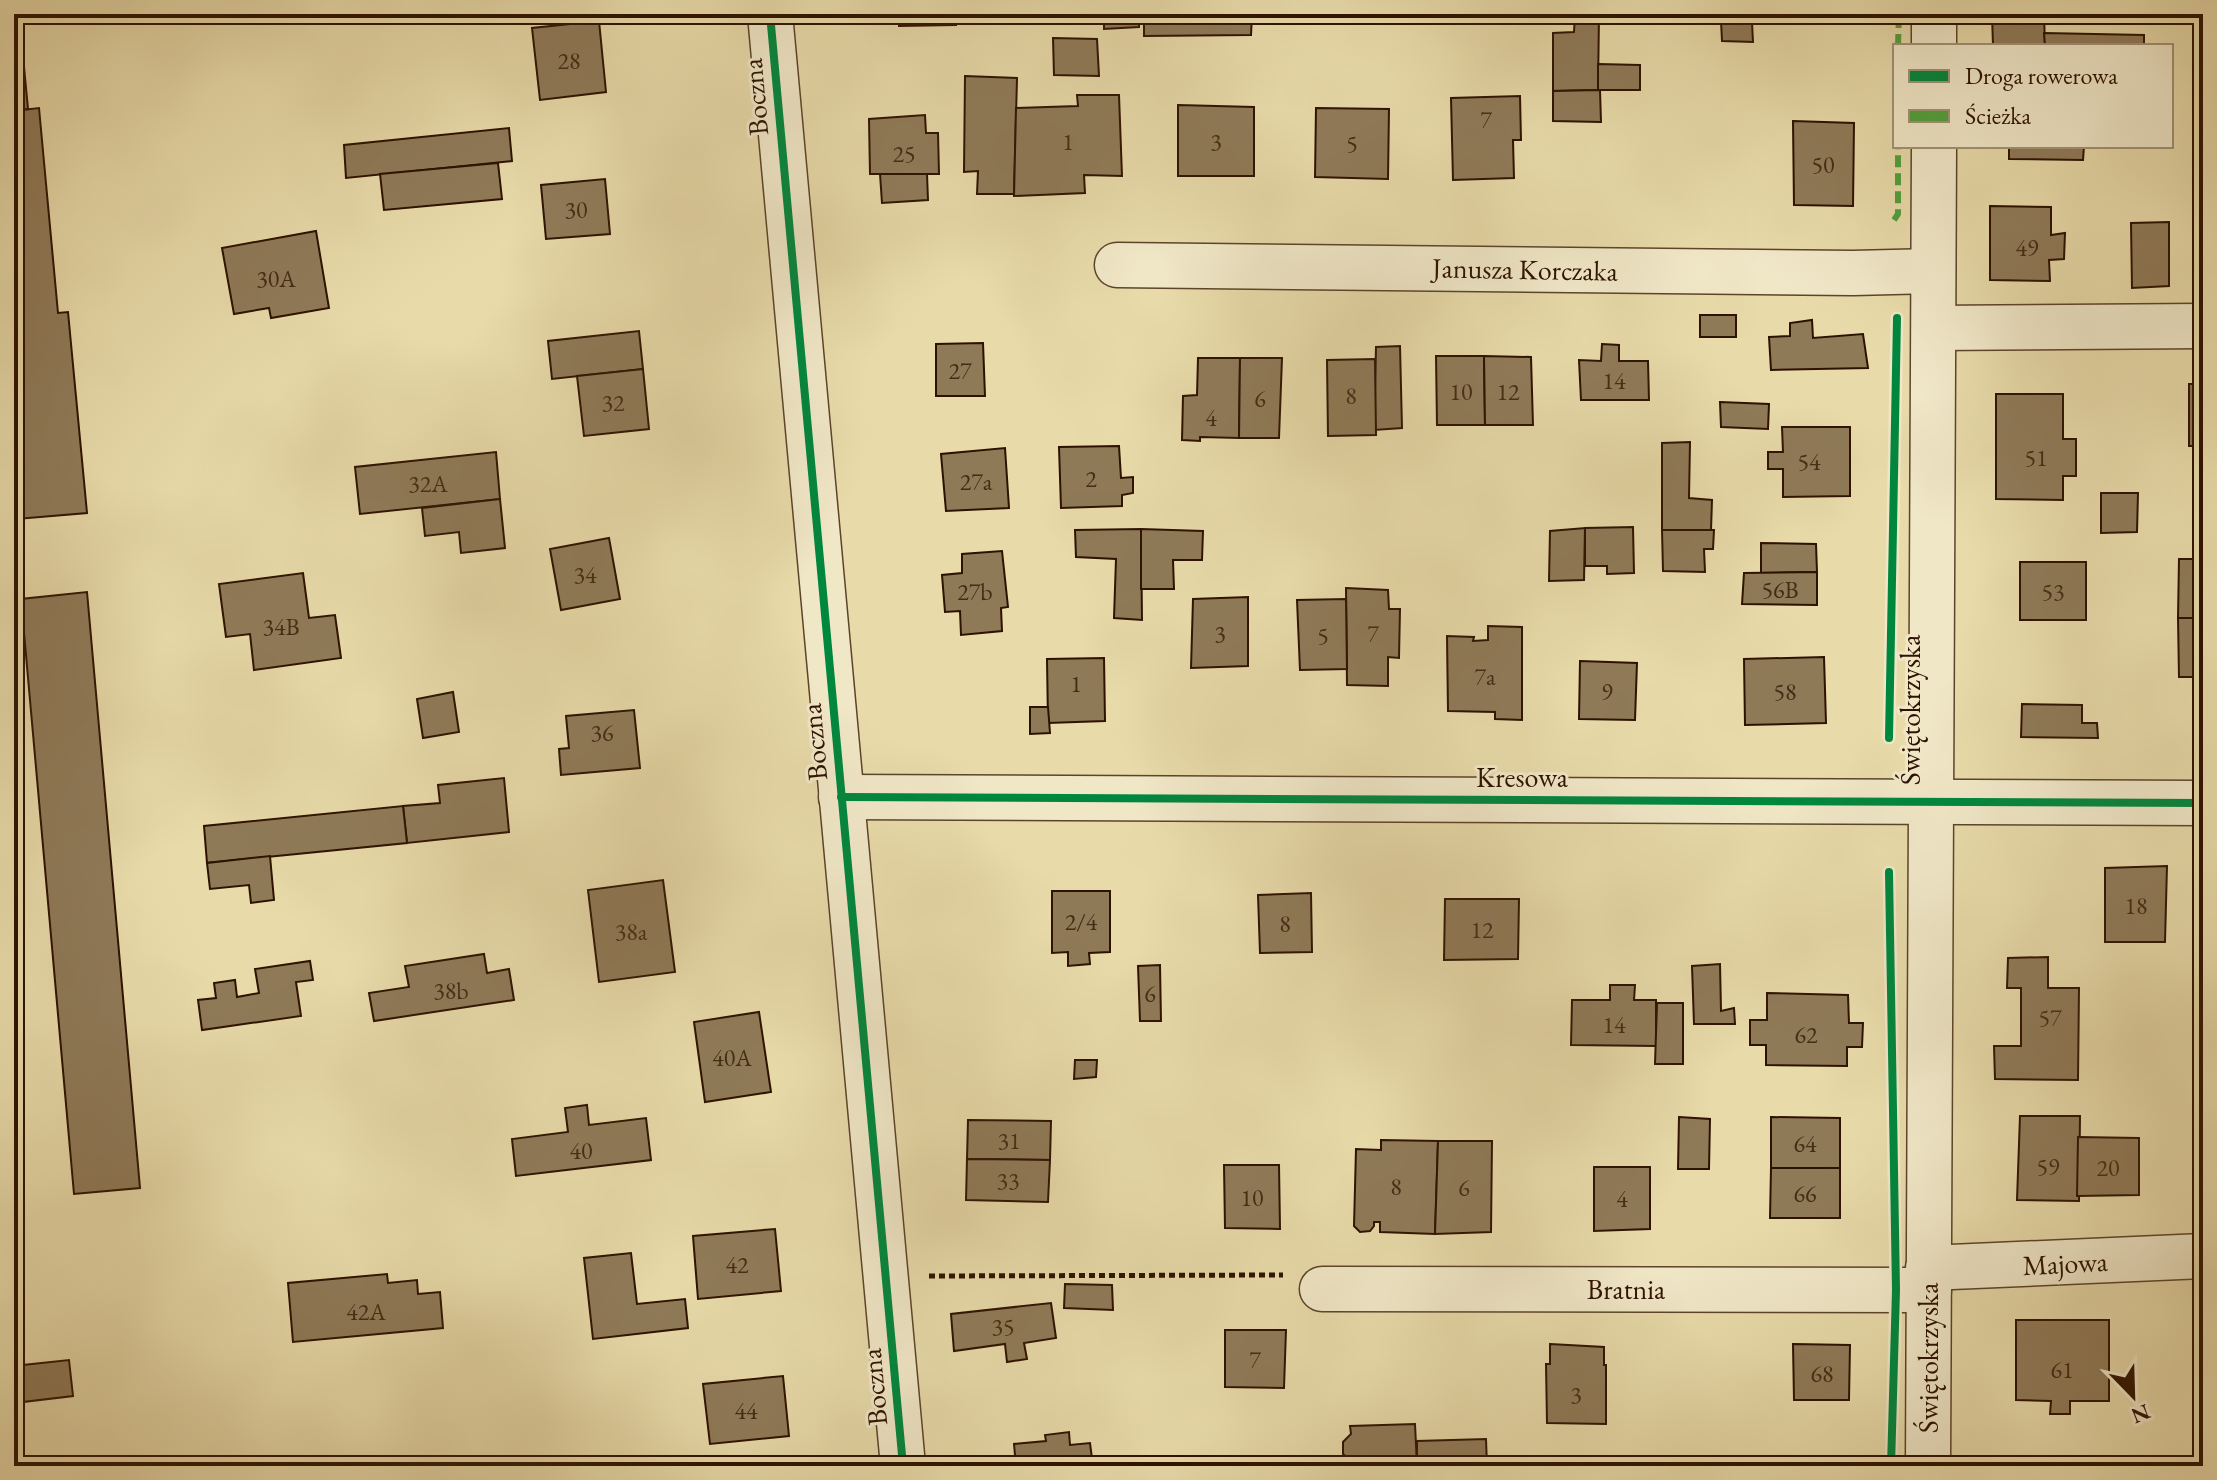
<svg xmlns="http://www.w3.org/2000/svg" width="2217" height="1480" font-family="'EB Garamond',serif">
	<rect width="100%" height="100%" fill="#e8daa9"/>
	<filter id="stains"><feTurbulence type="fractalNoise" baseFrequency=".0025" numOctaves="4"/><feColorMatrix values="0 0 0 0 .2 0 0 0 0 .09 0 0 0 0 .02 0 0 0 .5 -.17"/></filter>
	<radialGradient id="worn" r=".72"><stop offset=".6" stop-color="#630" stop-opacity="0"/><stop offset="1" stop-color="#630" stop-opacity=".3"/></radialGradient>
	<!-- building -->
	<g fill="#8f7a58" stroke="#2e1200" stroke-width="2">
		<path d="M14,14h5l9,95 -14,2z"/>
		<path d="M899,14h57v11l-57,1z"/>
		<path d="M1104,14h35v13l-35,2z"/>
		<path d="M1144,14h108l-1,21 -107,1z"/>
		<path d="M1575,14h24l-1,76 -45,1v-58l21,-1z"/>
		<path d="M1992,14h52l1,32h-52z"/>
		<path d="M599,21l7,71 -66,8 -8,-72z"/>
		<path d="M1721,21l31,1 1,20 -31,-1z"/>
		<path d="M2044,33l100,2v11h-99z"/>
		<path d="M1053,38l44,1 2,37 -45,-1z"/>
		<path d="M1598,64l42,1v25h-42z"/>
		<path d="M965,76l52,2 -3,116h-37l1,-23 -14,1z"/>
		<path d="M1600,90l1,32 -48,-1v-30z"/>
		<path d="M1077,95h42l3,81 -38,-1 1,18 -71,3 2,-88 62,-2z"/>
		<path d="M1520,96l1,44h-8l1,38 -61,2 -2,-82z"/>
		<path d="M1178,105l76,2v69h-76z"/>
		<path d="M39,108l19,205 10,-1 19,201 -70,6 -3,-29v-379z"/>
		<path d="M1316,108l73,1 -1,70 -73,-2z"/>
		<path d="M925,115l1,18h12l1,41h-69l-1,-55z"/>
		<path d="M1793,121l61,2 -1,83 -59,-1z"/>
		<path d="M509,128l3,33 -166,17 -2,-33z"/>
		<path d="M2009,146h75l-1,14 -74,-1z"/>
		<path d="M2198,157h5v66h-7z"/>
		<path d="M498,163l4,36 -118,11 -4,-36z"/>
		<path d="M880,174h47l1,26 -46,3z"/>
		<path d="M605,179l5,55 -64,5 -5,-54z"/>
		<path d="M1990,206l61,1v28l14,-2 -1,26 -15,1 1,21 -60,-1z"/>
		<path d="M2169,222v64l-37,2 -1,-65z"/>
		<path d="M316,231l13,77 -58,10 -2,-10 -35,6 -12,-66z"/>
		<rect x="1700" y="315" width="36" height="22"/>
		<path d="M1812,320l1,18 50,-4 5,34 -97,2 -2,-33 21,-1v-13z"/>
		<path d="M639,331l4,38 -91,10 -4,-38z"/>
		<path d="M983,343l2,53h-49v-52z"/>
		<path d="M1602,344l17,1v16h29l1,39h-68l-2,-40 22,1z"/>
		<path d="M1400,346l2,82 -28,2 2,-83z"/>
		<path d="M1436,356h48l1,69h-48z"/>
		<path d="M1484,356l47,1 2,68h-48z"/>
		<path d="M1198,358h42l-1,80 -39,-1v4l-18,-1 1,-44 14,-1z"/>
		<path d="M1240,358h42l-3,80h-40z"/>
		<path d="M1375,359l1,76 -48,1 -1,-76z"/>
		<path d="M643,369l6,60 -65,7 -7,-60z"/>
		<rect x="2189" y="384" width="14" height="62"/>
		<path d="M1996,394h67v45h13v37h-13v24l-67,-1z"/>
		<path d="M1720,402l49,2 -1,25 -47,-2z"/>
		<path d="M1782,427h68v69l-67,1v-28h-15v-17h15z"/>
		<path d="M1690,442l-1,56 23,2 -1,30h-49v-87z"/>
		<path d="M1119,446l2,32 12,-1v16l-11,2v11l-61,2 -2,-61z"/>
		<path d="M1005,448l4,60 -63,3 -5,-57z"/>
		<path d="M496,452l4,47 -140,15 -5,-47z"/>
		<path d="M2101,493h37l-1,39 -36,1z"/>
		<path d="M500,499l5,49 -44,5 -2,-21 -34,4 -3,-28z"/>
		<path d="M1633,527l1,46 -27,1v-8h-22v-38z"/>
		<path d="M1585,528l-1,52 -35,1 1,-50z"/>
		<path d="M1141,529l1,91 -28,-2 2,-59 -40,-2 -1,-27z"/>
		<path d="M1141,529l62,2 -1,29h-29l1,29h-33z"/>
		<path d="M1662,530h52l-1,19h-9l1,23 -42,-1z"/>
		<path d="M609,538l11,61 -59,11 -11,-61z"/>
		<path d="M1761,543l55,1 1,28 -56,1z"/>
		<path d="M1002,551l6,56 -7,1 1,23 -41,4 -1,-24 -15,1 -3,-37 20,-2v-19z"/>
		<path d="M2179,559h24v59h-25z"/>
		<rect x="2020" y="562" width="66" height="58"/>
		<path d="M1817,572v33l-75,-1 2,-31z"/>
		<path d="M303,573l6,45 26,-3 6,43 -87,12 -4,-36 -24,3 -7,-53z"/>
		<path d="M1346,588l42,2 1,19h11l-1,49 -11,-1v29l-41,-1z"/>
		<path d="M87,592l53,596 -66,6 -53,-595z"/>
		<path d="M1248,597v69l-57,2 2,-69z"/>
		<path d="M1346,599l1,70 -47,1 -3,-70z"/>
		<path d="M2178,618h25v59h-24z"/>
		<path d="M1488,626l34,1v93l-27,-1v-7l-47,-1 -1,-75 27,1 -1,4 15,-1z"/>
		<path d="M1824,657l2,66 -81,2 -1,-66z"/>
		<path d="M1104,658l1,63 -57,2 -1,-64z"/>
		<path d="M1580,661l57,2 -2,57 -56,-1z"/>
		<path d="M453,692l6,40 -36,6 -6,-39z"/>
		<path d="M2022,704l60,1v18h15l1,15 -77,-1z"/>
		<path d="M1030,707h18l2,26 -20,1z"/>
		<path d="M634,710l6,58 -79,7 -2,-26 10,-1 -3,-32z"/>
		<path d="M504,778l5,54 -102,11 -4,-37 37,-3 -2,-18z"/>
		<path d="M403,806l4,37 -200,20 -3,-37z"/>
		<path d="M270,856l4,44 -23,3 -2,-18 -39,4 -3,-26z"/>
		<path d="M2167,866l-2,76h-60v-74z"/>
		<path d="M663,880l12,92 -76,10 -11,-92z"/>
		<path d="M1052,891h58v61l-21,1 1,11 -22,2v-14l-16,1z"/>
		<path d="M1311,893l1,59 -52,1 -2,-58z"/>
		<path d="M1445,899h74l-1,60 -74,1z"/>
		<path d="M484,954l3,19 22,-4 5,31 -140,21 -5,-28 40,-6 -4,-21z"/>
		<path d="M2048,957v31h31l-1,92 -83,-1 -1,-33h27v-58h-14l1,-30z"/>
		<path d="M310,961l3,19 -17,2 5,34 -99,14 -4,-30 18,-2 -2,-15 21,-3 2,17 22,-4 -4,-24z"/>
		<path d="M1720,964l1,47 13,-3 1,16h-41l-2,-58z"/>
		<path d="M1160,965l1,56h-21l-2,-55z"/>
		<path d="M1610,985h25l-1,15h22v46l-85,-1 1,-45h38z"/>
		<path d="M1767,993l81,2 1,28h14l-1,24h-15v19l-81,-1v-20h-16v-25h17z"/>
		<path d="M1657,1003h26v61h-28z"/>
		<path d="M759,1012l12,80 -66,10 -11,-80z"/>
		<path d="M1075,1060h22l-1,17 -22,2z"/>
		<path d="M587,1105l2,20 57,-7 5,42 -135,16 -4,-37 56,-7 -3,-24z"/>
		<path d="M2020,1116h60l-1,85 -62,-1z"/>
		<path d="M1679,1117l31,2 -1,50h-31z"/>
		<path d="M1771,1117l69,1v50h-69z"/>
		<path d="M968,1120l83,1 -1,39 -83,-1z"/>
		<path d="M2078,1137l61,1v57l-62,1z"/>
		<path d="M1381,1140l57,1 -3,93 -55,-2v-10h-6v4l-4,5 -10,1 -6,-6 2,-77 25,1z"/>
		<path d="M1438,1141h54l-1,91 -56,2z"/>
		<path d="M967,1159l83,1 -2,42 -82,-2z"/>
		<path d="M1224,1165h55l1,64 -55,-1z"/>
		<path d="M1594,1167h56v62l-56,2z"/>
		<path d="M1771,1168h69v50h-70z"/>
		<path d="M775,1229l6,62 -83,8 -5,-63z"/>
		<path d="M631,1253l6,51 48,-5 3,29 -95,11 -9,-81z"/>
		<path d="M387,1274l1,9 29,-3 1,14 22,-2 3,36 -150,14 -5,-59z"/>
		<path d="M1065,1284l47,1 1,25 -49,-2z"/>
		<path d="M1051,1303l5,35 -32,5 3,16 -20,3 -2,-18 -51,7 -3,-37z"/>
		<path d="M2016,1320h93v81h-39v13h-20l1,-13 -35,-1z"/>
		<path d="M1225,1330h61l-2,58 -59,-1z"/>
		<path d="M1550,1344l54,3v18h2v59l-59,-1 -1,-59h4z"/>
		<path d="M1793,1344l57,1 -1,55h-55z"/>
		<path d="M69,1360l4,36 -59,7v-37z"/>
		<path d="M783,1376l6,60 -79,8 -7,-60z"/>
		<path d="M1415,1424l2,42h-65v-4l-9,-8v-12l8,-8 -1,-8z"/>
		<path d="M1069,1432l1,13 20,-2 3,23h-77l-2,-22 32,-3 -1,-6z"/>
		<path d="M1486,1439l1,27h-70v-25z"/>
		<path d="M2022,1460l63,3v3h-63z"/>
	</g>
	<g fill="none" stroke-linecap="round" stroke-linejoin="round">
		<!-- minor casing -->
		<g stroke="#5c442a" stroke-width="47">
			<g id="minor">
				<path d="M770,14l133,1452"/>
				<path d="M1934,46v-32"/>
				<path d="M1117,265l736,8 80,-2"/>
				<path d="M1934,328l269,-2"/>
				<path d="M841,797l1362,6"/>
				<path d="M1928,1268l275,-12"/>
				<path d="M1322,1289l607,1"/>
				<path d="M1928,1466l6,-1320"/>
			</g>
		</g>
		<!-- path -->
		<path stroke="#2e1200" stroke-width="5" stroke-dasharray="6 4" stroke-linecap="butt" d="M929,1276l354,-1"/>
		<!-- minor -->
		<use href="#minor" stroke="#f0e7c7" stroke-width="44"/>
		<!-- quiet -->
		<g stroke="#52a03c" stroke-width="6" stroke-dasharray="12 6" stroke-linecap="butt">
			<path d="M1898,46l1,-32"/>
			<path d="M1894,220l4,-6v-68"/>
		</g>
		<!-- cycleway casing -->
		<g stroke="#f0e7c7" stroke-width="13">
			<g id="cycleway">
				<path d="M770,14l133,1452"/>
				<path d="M1889,738l8,-420"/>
				<path d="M841,797l1362,6"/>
				<path d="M1889,872l7,418 -5,176"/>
			</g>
		</g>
		<!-- cycleway -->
		<use href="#cycleway" stroke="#00873e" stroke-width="8"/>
	</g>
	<g text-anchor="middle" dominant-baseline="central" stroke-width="6" stroke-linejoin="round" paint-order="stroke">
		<!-- number labels -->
		<g font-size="24" fill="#462c16">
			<text x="569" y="60">28</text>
			<text x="1486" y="119">7</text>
			<text x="1068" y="141">1</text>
			<text x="1216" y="141">3</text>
			<text x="1352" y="143">5</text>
			<text x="904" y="153">25</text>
			<text x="1823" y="164">50</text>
			<text x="576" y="209">30</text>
			<text x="2027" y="247">49</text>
			<text x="276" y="278">30A</text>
			<text x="960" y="370">27</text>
			<text x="1614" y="380">14</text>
			<text x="1461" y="391">10</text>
			<text x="1508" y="391">12</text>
			<text x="1351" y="395">8</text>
			<text x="1260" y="398">6</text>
			<text x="613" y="402">32</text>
			<text x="1211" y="417">4</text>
			<text x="2036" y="457">51</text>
			<text x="1809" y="461">54</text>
			<text x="1091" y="478">2</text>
			<text x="976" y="481">27a</text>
			<text x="428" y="483">32A</text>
			<text x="585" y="574">34</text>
			<text x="1780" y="589">56B</text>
			<text x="975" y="591">27b</text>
			<text x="2053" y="591">53</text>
			<text x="281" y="626">34B</text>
			<text x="1220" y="633">3</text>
			<text x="1373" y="633">7</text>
			<text x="1323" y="635">5</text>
			<text x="1485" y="676">7a</text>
			<text x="1076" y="683">1</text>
			<text x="1607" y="691">9</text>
			<text x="1785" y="691">58</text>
			<text x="602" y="732">36</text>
			<text x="2136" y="905">18</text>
			<text x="1081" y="921">2/4</text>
			<text x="1285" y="923">8</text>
			<text x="1482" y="929">12</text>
			<text x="631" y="931">38a</text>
			<text x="451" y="990">38b</text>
			<text x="1150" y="993">6</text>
			<text x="2050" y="1017">57</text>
			<text x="1614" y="1024">14</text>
			<text x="1806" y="1034">62</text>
			<text x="732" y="1057">40A</text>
			<text x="1009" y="1140">31</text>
			<text x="1805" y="1143">64</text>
			<text x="581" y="1150">40</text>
			<text x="2048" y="1166">59</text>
			<text x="2108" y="1167">20</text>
			<text x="1008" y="1180">33</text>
			<text x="1396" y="1186">8</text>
			<text x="1464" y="1187">6</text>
			<text x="1805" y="1193">66</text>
			<text x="1252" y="1197">10</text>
			<text x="1622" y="1198">4</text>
			<text x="737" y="1264">42</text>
			<text x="366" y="1311">42A</text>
			<text x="1003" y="1326">35</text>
			<text x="1255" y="1359">7</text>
			<text x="2062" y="1369">61</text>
			<text x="1822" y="1373">68</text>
			<text x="1576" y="1394">3</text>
			<text x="746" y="1410">44</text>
		</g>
		<!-- street labels -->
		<g font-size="28" fill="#2e1200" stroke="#f0e7c7">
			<text transform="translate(755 97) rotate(-95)">Boczna</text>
			<text transform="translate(1525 269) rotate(1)">Janusza Korczaka</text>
			<text transform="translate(1910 710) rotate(-90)">Świętokrzyska</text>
			<text transform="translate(814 742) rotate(-95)">Boczna</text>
			<text x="1522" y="777">Kresowa</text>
			<text transform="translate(2065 1263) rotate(-3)">Majowa</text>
			<text x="1626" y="1289">Bratnia</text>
			<text transform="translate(1928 1358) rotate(-90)">Świętokrzyska</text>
			<text transform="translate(874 1387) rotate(-95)">Boczna</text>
		</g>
	</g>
	<!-- margin -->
	<rect width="2217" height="1480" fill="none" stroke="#e8daa9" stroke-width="48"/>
	<rect x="16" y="16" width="2185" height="1448" fill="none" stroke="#2e1200" stroke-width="4"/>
	<rect x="24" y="24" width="2169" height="1432" fill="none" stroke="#2e1200" stroke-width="2"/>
	<!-- legend -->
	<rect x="1893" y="44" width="280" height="104" fill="#f0e7c7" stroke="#a29277" stroke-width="2"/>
	<rect x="1909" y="70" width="40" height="12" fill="#00873e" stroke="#a29277" stroke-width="2"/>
	<text x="1965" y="84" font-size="24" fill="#2e1200">Droga rowerowa</text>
	<rect x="1909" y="110" width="40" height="12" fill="#52a03c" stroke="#a29277" stroke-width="2"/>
	<text x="1965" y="124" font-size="24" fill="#2e1200">Ścieżka</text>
	<!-- north arrow -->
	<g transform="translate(2133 1396) rotate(157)" stroke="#f0e7c7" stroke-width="6" paint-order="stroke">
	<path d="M0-6L14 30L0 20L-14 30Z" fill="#2e1200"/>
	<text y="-12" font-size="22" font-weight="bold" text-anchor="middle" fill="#2e1200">N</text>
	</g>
	<rect width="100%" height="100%" filter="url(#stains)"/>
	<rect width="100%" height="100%" fill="url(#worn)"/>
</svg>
